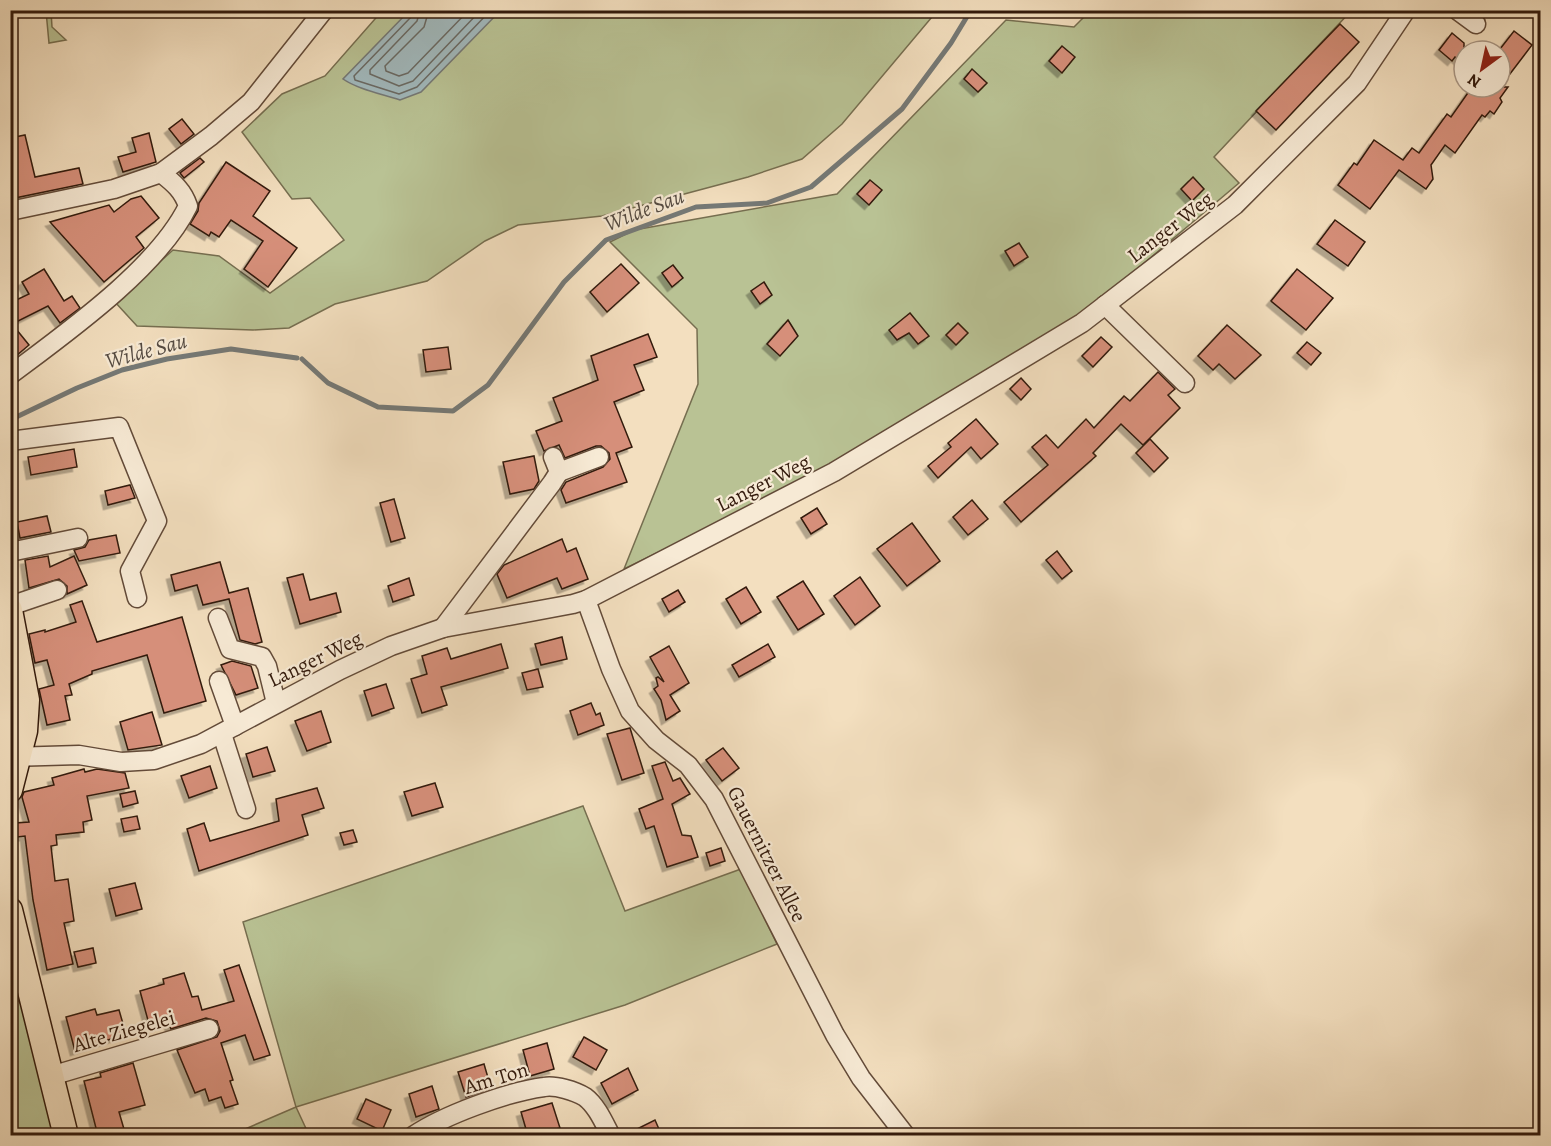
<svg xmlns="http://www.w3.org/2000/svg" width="1551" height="1146" font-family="Alegreya,serif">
	<defs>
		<filter id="shadow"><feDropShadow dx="-4.5" dy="4.5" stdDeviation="0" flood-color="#0004"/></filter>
	</defs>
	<rect width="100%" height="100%" fill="#f3dfbf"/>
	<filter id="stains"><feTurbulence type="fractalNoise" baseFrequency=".00333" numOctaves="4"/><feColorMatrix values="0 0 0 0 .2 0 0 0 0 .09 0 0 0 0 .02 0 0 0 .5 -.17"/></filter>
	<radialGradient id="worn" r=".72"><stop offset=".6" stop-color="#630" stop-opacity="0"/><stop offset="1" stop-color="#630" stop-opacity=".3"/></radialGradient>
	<!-- green -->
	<g fill="#b9c294" stroke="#766e50" stroke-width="1.5">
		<path d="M46,11h5l1,16 14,13 -17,3z"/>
		<path d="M382,11h555l-95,113 -40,35 -54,18 -146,39 -84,9 -33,16 -58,40 -92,23 -46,24 -36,2 -116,-4 -22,-24 58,-52 46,6 51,37 74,-53 -34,-42 -18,1 -50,-67 40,-38 43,-18z"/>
		<path d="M1090,11h261l-137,146 25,26 -155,131 -279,167 -181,88 74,-185 -1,-55 -87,-87 24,-12 203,-36 169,-174 68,7z"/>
		<path d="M583,806l42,105 116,-42 36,75 -152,61 -329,102 13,28 -80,1 67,-29 -53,-185z"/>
		<path d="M10,990l14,18 34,127h-47z"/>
	</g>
	<!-- water -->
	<path fill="#a1b9bd" stroke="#757976" stroke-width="1.5" d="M409,11h91l-79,81 -21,8c-18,-6 -43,-11 -57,-21z"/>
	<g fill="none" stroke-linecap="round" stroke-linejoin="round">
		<!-- shore -->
		<g stroke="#6a6a64" stroke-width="1.5">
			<path d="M413,10l-2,7 -57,59 1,4 44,14 18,-7 74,-77"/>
			<path d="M420,10l-3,11 -47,49v4l29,12 14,-5 68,-71"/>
			<path d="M429,10l-5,17 -39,39 1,5 13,5 9,-3 61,-63"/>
		</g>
		<!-- stream -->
		<g stroke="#757976" stroke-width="5">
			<path d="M302,359l26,24 50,24 75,4 35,-26 76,-103 42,-42 90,-33 71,-4 44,-16 91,-78 49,-66 20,-33"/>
			<path d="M10,420l67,-32 45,-18 45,-11 64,-10 66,9"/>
		</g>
	</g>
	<!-- building -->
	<g fill="#d68f7a" stroke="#331a0c" stroke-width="1.5" filter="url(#shadow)">
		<path d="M1340,24l19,18 -83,88 -20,-19z"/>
		<path d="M1514,31l18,14 -32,42v-38z"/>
		<path d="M1452,33l12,10v21l-9,-7 -3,4 -13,-11z"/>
		<path d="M1062,46l13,11 -13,16 -13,-12z"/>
		<path d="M972,69l15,14 -9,9 -14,-13z"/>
		<path d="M1472,87h36l-8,11 2,4 -8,12 -4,-3 -5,6 -3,-2 -27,38 -10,-8 -14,20 2,14 -7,10 -27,-19 -29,39 -32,-24 16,-22 3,2 17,-25 29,20 9,-12 7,5 28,-39 4,3z"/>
		<path d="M182,119l12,15 -13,10 -12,-15z"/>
		<path d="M149,133l7,29 -33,10 -5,-15 18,-5 -4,-14z"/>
		<path d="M25,135l10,42 44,-9 4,16 -73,15v-61z"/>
		<path d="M200,158l4,4 -20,16 -4,-5z"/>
		<path d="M226,162l44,29 -17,25 44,32 -29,39 -24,-18 19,-28 -32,-21 -12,17 -8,-5 -2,4 -19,-12 8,-13 1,-8z"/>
		<path d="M1193,177l11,12 -12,12 -11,-12z"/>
		<path d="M870,180l12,10 -13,15 -12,-11z"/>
		<path d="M141,196l18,22 -23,19 8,11 -40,34 -54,-60 59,-17 5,7 17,-13z"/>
		<path d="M1335,220l30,22 -17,24 -31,-22z"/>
		<path d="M1019,243l9,14 -14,9 -9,-15z"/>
		<path d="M621,264l18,19 -32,29 -17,-20z"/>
		<path d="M673,265l10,13 -11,9 -10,-14z"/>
		<path d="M44,269l20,32 8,-5 8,12 -20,15 -12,-17 -36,18 17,21 -19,16v-58l19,-9 -7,-12z"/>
		<path d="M1297,269l36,29 -27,32 -35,-29z"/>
		<path d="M764,282l8,13 -12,9 -9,-13z"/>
		<path d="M910,313l19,23 -11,8 -9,-11 -12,7 -8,-10z"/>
		<path d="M788,320l10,16 -18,20 -13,-12z"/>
		<path d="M958,323l10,10 -12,12 -10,-10z"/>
		<path d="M1227,325l34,30 -26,24 -16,-15 -6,6 -15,-14z"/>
		<path d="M648,334l9,23 -23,8 10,25 -30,12 18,45 -16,6 11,29 -61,21 -5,-13 5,-8 37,-15 7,-8 -1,-6 -8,-7h-5l-31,12 -6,-13 -15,6 -8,-20 26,-10 -9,-23 45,-18 -7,-24z"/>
		<path d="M1101,337l11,10 -19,20 -11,-11z"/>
		<path d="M1307,342l14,11 -10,12 -14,-12z"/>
		<path d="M448,347l3,22 -25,3 -3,-22z"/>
		<path d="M1158,372l17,17 -7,6 12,13 -37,37 -22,-21 -28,29 3,3 -75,66 -17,-20 44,-37 -16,-18 14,-12 12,13 28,-29 8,9 30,-32 6,5z"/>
		<path d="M1021,378l10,11 -10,11 -11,-11z"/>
		<path d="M976,419l22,25 -17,15 -10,-12 -33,31 -10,-12 23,-19 -3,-4z"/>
		<path d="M1150,439l18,19 -14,14 -18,-19z"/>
		<path d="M74,449l3,18 -46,8 -3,-18z"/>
		<path d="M534,456l5,25 -5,8 -24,5 -7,-32z"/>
		<path d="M130,485l5,13 -27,7 -3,-14z"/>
		<path d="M394,499l11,39 -14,4 -11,-39z"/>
		<path d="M972,500l16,19 -20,16 -15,-18z"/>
		<path d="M817,508l10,16 -16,10 -10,-16z"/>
		<path d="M47,516l4,16 -31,6 -3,-16z"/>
		<path d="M912,523l28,38 -33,25 -30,-37z"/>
		<path d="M116,535l4,18 -41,8 -5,-11 11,-3 4,-7z"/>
		<path d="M562,539l5,13 9,-4 12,31 -26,10 -5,-11 -50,20 -10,-24 7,-9z"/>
		<path d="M1057,551l15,20 -10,8 -16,-19z"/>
		<path d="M48,556l2,11 24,-11 13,29 -20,9v-8l-8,-7 -30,9 -4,-28z"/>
		<path d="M220,562l9,31 19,-5 14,54 -7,2 -15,-4 -11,-41 -26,6 -6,-20 -22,6 -4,-16z"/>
		<path d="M303,574l7,26 26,-7 5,19 -41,12 -13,-46z"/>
		<path d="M860,577l20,29 -25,19 -21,-29z"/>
		<path d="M409,578l5,17 -21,7 -5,-16z"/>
		<path d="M803,581l21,33 -26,16 -21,-33z"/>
		<path d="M746,587l15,25 -20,12 -15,-25z"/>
		<path d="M678,590l7,12 -16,10 -7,-13z"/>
		<path d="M82,601l15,41 85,-25 24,84 -42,12 -17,-58 -55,16v3l-23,10 3,11 -7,1 5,24 -23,5 -8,-36 15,-4 -7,-25 -12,3 -6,-29 16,-4v2l31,-10 -6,-17z"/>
		<path d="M562,637l5,22 -26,6 -6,-21z"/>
		<path d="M501,644l7,24 -67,19 6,18 -25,8 -11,-34 16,-5 -5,-18 25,-8 4,11z"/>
		<path d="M768,644l7,13 -36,20 -7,-12z"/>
		<path d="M669,646l20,37 -19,12 10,16 -14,9 -5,-20 -7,-11 4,-3 -2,-8 2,-1 6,5 -14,-25z"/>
		<path d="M232,661l19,5 7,22 -22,7 -15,-30z"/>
		<path d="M538,669l5,18 -16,3 -5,-17z"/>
		<path d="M386,684l8,24 -22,8 -8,-25z"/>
		<path d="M591,703l5,12 4,-2 4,12 -26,10 -8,-24z"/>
		<path d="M321,711l10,31 -24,9 -12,-30z"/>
		<path d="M152,712l10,33 -34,5 -8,-28z"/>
		<path d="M630,728l14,45 -22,7 -15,-46z"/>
		<path d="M267,747l8,24 -22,6 -7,-23z"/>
		<path d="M723,748l16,20 -17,13 -16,-21z"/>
		<path d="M665,762l8,19 7,-3 10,16 -18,10 10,31 9,1 7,21 -31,10 -13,-41 -8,3 -7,-20 24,-10 -11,-33z"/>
		<path d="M210,766l7,22 -28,10 -8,-22z"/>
		<path d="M84,769l1,3 12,-3 28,4 4,15 -42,8 5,24 -9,2 1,10 -28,3 1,10 -6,1 4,35 13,-2 6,42 -10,2 9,41 -26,6 -14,-70 -8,-64 -8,1 -2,-14 14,-1 -7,-25 2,-5 30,-7 -2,-7z"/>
		<path d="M435,783l8,24 -31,9 -8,-24z"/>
		<path d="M317,788l7,20 -22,7 6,20 -109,36 -12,-42 17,-6 6,18 69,-20 -3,-22z"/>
		<path d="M135,791l3,12 -15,4 -3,-13z"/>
		<path d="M137,816l3,13 -16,3 -3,-13z"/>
		<path d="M353,830l4,12 -13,3 -4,-12z"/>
		<path d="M721,848l4,13 -15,5 -4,-13z"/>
		<path d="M135,883l7,26 -26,7 -7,-27z"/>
		<path d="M93,948l3,15 -18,4 -4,-15z"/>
		<path d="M239,965l31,90 -16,5 -9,-25 -24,8 12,37 -3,1 8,23 -13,4 -4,-11 -12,4 -4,-12 -10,4 -18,-43 40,-13 3,-6 -3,-10 -11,-3 -35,11 -4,-10 -18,5 -9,-33 24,-7 -1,-5 21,-6 8,24 6,-1 4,14 32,-9 -10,-31z"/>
		<path d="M95,1009l2,6 22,-5 7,24 -51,17 -9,-34z"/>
		<path d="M584,1037l23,13 -11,20 -23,-13z"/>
		<path d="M547,1043l7,26 -24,7 -7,-26z"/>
		<path d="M133,1063l12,42 -26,7 7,24h-28l-14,-55 17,-4 -1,-4z"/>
		<path d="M484,1064l7,24 -25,9 -8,-25z"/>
		<path d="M628,1068l10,22 -26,14 -11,-21z"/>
		<path d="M432,1086l7,23 -23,8 -7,-23z"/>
		<path d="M366,1099l25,11 -9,21 -25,-12z"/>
		<path d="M552,1103l8,25 -32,8 -7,-24z"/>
		<path d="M655,1120l7,16h-39z"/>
	</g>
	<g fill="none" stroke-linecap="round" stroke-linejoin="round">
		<!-- minor casing -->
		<g stroke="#634b39" stroke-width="21">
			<g id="minor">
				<path d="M1457,10l19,14"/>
				<path d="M10,211l104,-22 47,-16 50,-37 40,-34 73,-92"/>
				<path d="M1105,305l80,78"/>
				<path d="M10,375c56,-42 148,-107 178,-169 -5,-15 -14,-23 -27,-33"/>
				<path d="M10,441l109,-14 38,94 -27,50 7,27"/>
				<path d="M559,472l40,-15"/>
				<path d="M10,552l68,-14"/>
				<path d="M586,600l25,69 19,42 26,29 32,25 26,34 121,236 26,43 45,58"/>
				<path d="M10,606l47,-16"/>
				<path d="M218,618l12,31 32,8 5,9 9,37"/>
				<path d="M443,628l109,-145 7,-11 -6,-15"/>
				<path d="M219,681l16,45"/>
				<path d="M222,734l24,75"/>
				<path d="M10,757l69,-2 42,7 33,-2 47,-16 139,-74 51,-24 52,-18 130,-24 13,-4 248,-128 248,-149 153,-118 122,-122 49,-73"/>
				<path d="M51,1076l158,-47"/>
				<path d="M413,1136c31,-21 94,-44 131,-49 12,-2 31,4 41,10 12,9 19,26 26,39"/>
			</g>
		</g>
		<!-- major casing -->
		<g stroke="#331a0c" stroke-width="27">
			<g id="major">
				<path d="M10,610l17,90 -2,31 -15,59"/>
				<path d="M10,910l56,226"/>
			</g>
		</g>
		<!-- minor -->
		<use href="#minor" stroke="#f7ead5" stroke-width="18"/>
		<!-- major -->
		<use href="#major" stroke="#f3dfbf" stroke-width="24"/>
	</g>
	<g text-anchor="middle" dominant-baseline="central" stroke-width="4.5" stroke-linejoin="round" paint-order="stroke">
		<!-- street labels -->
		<g font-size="21" fill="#331a0c" stroke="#f7ead5">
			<text transform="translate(1170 227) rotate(-38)">Langer Weg</text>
			<text transform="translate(763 483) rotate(-27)">Langer Weg</text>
			<text transform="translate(315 659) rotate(-26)">Langer Weg</text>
			<text transform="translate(767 854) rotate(63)">Gauernitzer Allee</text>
			<text transform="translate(124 1031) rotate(-16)">Alte Ziegelei</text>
			<text transform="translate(496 1078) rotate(-17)">Am Ton</text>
		</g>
		<!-- water labels -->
		<g font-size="22" font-style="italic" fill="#544a41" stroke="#f7ead5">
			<text transform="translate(644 210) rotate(-21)">Wilde Sau</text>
			<text transform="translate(146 351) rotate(-15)">Wilde Sau</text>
		</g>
	</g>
	<!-- margin -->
	<rect width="1551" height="1146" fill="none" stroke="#f3dfbf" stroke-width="36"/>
	<rect x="12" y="12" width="1527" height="1122" fill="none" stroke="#331a0c" stroke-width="3"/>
	<rect x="18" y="18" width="1515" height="1110" fill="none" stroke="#331a0c" stroke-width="1.5"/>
	<!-- north arrow -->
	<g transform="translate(1482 69) rotate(213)"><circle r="28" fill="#f7ead5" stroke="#a99785" stroke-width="1.5"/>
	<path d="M0-4.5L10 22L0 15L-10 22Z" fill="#8f2418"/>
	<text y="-9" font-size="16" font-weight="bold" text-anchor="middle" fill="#331a0c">N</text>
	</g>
	<rect width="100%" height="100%" filter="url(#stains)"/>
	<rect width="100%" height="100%" fill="url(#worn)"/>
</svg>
